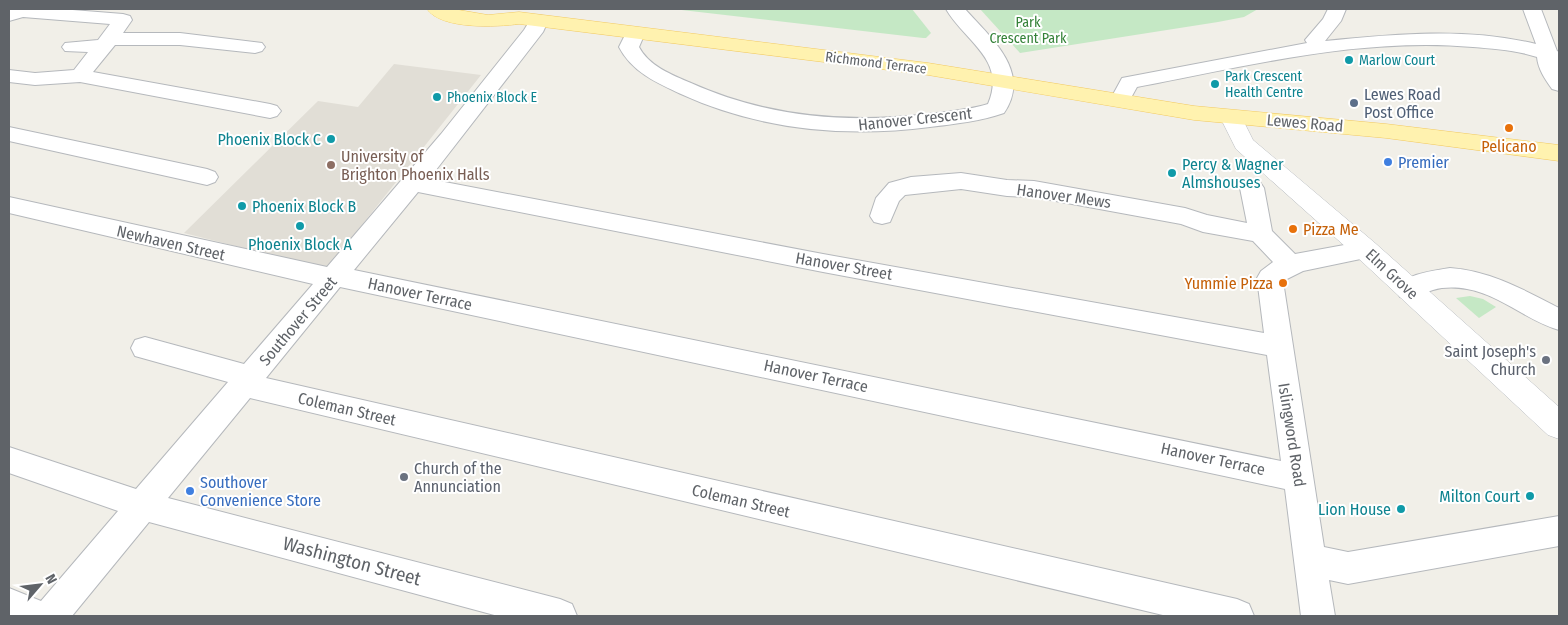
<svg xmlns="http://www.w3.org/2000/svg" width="1568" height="625" font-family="'Fira Sans Condensed',sans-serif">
	<rect width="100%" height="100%" fill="#f1efe8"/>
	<!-- education -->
	<path fill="#e1ded6" d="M394,64l87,11 -154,194 -143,-36 134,-132 40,6z"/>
	<!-- green -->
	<g fill="#c5e8c5">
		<path d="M673,9h239l19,24 -5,5h-3z"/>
		<path d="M980,9h278l-14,8 -26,5 -198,31z"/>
		<path d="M1470,296l13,3 13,8 -17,11 -23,-20z"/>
	</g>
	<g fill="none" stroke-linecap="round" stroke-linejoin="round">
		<!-- street casing -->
		<g stroke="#b5b8bc" stroke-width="2">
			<g id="street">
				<path d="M9,9h51l63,5 7,2 2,4 -9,13h57l82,10 3,4 -3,4 -7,2 -75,-8h-65l-22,27 177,32 7,2 4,5 -4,5 -7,2 -190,-36 -45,3 -26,-3v-12l26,3 39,-3 14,-18 -23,-1 -3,-4 3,-4 33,-3 12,-16 -87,-7 -14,4z"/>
				<path d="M946,9h19c26,29 67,63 39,104 -23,8 -49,11 -74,14 -85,11 -170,3 -249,-33 -24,-11 -49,-22 -62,-47l9,-18h14l3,4 -6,14c10,19 33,28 52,36 76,34 155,41 237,31 20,-2 41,-4 60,-10 19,-45 -23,-62 -42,-95z"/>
				<path d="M1328,9h18l-5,12 -16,20c69,-7 142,-14 211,3l-13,-35h18l16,42 2,1v39l-7,-2c-7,-10 -14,-20 -15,-32 -21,-7 -43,-8 -64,-10 -113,-10 -226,19 -336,40l-10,18 -7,1 -7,-1 -3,-5 12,-22 185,-35 -2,-3 18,-21z"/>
				<path d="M539,15l7,2 2,4 -5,11 -114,147 394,75 441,79 -7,-55 4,-7 12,-9 -20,-21 -50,-9 -22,-8 -147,-27 -27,-1 -46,-7 -56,6 -6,6 -9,21 -8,2 -8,-2 -4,-6 6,-18 13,-15 22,-6 50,-4 46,7 27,1 151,27 22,7 40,8 -7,-35 4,-6 8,-2 8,2 4,6 8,43 23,23 71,-13 9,3 3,6 -3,6 -72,15 -20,10 41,266 24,5 211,-36v30l-211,38 -19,-4 6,36h-34l-16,-127 -945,-202 -74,91 971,221 12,5 5,12h-87l-917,-218 -82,100 392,101 12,5 5,12h-79l-349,-94 -77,94h-63v-28l32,13 77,-90 -109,-38v-26l127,42 92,-107 -93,-26 -4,-8 4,-8 10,-3 99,27 69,-80 -304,-71v-16l318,70 114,-133 83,-104 8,-13zM418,192l405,80 444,83 14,106 -927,-191z"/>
				<path d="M9,127l198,42 8,3 3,5 -3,5 -8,3 -198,-44z"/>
				<path d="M1450,268c41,3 74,22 109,40v22c-32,-9 -58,-35 -92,-41 -11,-2 -24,-2 -34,1 -13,4 -19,11 -33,7l-4,-7c9,-17 37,-19 54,-22z"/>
			</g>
		</g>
		<!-- secondary casing -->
		<g stroke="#b6babf" stroke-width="1">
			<path id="secondary" d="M1231,110l8,2 14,28 122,103 184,164v32l-11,-4 -191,-178 -121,-108 -16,-32 3,-5z"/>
		</g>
		<!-- primary casing -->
		<g stroke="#f2c960" stroke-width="1">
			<path id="primary" d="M427,9h26l35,6 31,-3 409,51 266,43 192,18 173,21v16l-173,-23 -192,-18 -266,-45 -409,-51c-22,3 -78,6 -92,-15z"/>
		</g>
		<!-- street -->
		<use href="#street" fill="#fff" fill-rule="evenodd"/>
		<!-- secondary -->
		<use href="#secondary" fill="#fff" fill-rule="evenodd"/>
		<!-- primary -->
		<use href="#primary" fill="#fff2af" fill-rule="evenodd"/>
	</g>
	<!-- markers -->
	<g fill="#0f9aa8" stroke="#fff" stroke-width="2">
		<circle cx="1349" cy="60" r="5"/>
		<circle cx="1215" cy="84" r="5"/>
		<circle cx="437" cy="97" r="5"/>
		<circle cx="331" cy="139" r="5"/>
		<circle cx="1172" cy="173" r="5"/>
		<circle cx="242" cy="206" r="5"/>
		<circle cx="300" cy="226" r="5"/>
		<circle cx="1530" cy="496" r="5"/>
		<circle cx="1401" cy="509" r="5"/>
	</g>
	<circle fill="#5c6f8a" stroke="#fff" stroke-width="2" cx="1354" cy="103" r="5"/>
	<g fill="#e8710a" stroke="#fff" stroke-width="2">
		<circle cx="1509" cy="128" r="5"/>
		<circle cx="1293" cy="229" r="5"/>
		<circle cx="1283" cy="283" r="5"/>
	</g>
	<g fill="#3f7fe0" stroke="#fff" stroke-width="2">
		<circle cx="1388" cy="162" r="5"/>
		<circle cx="190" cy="491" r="5"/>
	</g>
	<circle fill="#8d6e63" stroke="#fff" stroke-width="2" cx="331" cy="165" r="5"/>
	<g fill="#6b7280" stroke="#fff" stroke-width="2">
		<circle cx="1546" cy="360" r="5"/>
		<circle cx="404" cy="477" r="5"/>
	</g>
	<g text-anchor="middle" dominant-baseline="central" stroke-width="4" stroke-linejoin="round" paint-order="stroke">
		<!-- far-park labels -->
		<g font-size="14" fill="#348238" stroke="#fff">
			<text x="1028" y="22">Park<tspan x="1028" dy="16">Crescent Park</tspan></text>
		</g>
		<!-- far-culture labels -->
		<g font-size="14" fill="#0d838f" stroke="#fff" text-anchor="start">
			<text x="1359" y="60">Marlow Court</text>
			<text x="1225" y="76">Park Crescent<tspan x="1225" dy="16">Health Centre</tspan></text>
			<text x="447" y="97">Phoenix Block E</text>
		</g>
		<!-- far-street labels -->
		<g font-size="14" fill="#5f6368" stroke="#fff">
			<text transform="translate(876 63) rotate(7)">Richmond Terrace</text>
		</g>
		<!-- service labels -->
		<g font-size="16" fill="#4e5e75" stroke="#fff" text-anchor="start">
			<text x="1364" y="94">Lewes Road<tspan x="1364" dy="18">Post Office</tspan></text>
		</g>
		<!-- street labels -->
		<g font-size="16" fill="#5f6368" stroke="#fff">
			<text transform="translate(915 119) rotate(-6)">Hanover Crescent</text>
			<text transform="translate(1305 123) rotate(5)">Lewes Road</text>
			<text transform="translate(1064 196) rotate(8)">Hanover Mews</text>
			<text transform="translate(171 243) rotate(13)">Newhaven Street</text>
			<text transform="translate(844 266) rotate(10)">Hanover Street</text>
			<text transform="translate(1392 274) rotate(43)">Elm Grove</text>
			<text transform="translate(420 294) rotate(12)">Hanover Terrace</text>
			<text transform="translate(298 321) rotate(-50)">Southover Street</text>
			<text transform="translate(816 376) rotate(12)">Hanover Terrace</text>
			<text transform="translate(347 409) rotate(13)">Coleman Street</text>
			<text transform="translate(1292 435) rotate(81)">Islingword Road</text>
			<text transform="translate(1213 459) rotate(12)">Hanover Terrace</text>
			<text transform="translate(741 501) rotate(13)">Coleman Street</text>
		</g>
		<!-- culture labels -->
		<g font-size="16" fill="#0d838f" stroke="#fff" text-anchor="end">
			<text x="321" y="139">Phoenix Block C</text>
			<text x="1182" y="164" text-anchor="start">Percy &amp; Wagner<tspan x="1182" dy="18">Almshouses</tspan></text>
			<text x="252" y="206" text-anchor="start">Phoenix Block B</text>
			<text x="300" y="244" text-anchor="middle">Phoenix Block A</text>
			<text x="1520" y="496">Milton Court</text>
			<text x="1391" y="509">Lion House</text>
		</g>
		<!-- food labels -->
		<g font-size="16" fill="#c56008" stroke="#fff">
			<text x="1509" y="146">Pelicano</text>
			<text x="1303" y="229" text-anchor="start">Pizza Me</text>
			<text x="1273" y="283" text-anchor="end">Yummie Pizza</text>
		</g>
		<!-- education labels -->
		<g font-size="16" fill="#785e54" stroke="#fff" text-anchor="start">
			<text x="341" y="156">University of<tspan x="341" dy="18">Brighton Phoenix Halls</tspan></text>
		</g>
		<!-- shop labels -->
		<g font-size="16" fill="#366cbe" stroke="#fff" text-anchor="start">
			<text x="1398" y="162">Premier</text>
			<text x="200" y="482">Southover<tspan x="200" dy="18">Convenience Store</tspan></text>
		</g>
		<!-- worship labels -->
		<g font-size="16" fill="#5b616d" stroke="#fff" text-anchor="end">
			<text x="1536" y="351">Saint Joseph's<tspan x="1536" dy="18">Church</tspan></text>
			<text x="414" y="468" text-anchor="start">Church of the<tspan x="414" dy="18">Annunciation</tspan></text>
		</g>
		<!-- near-street labels -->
		<g font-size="19" fill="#5f6368" stroke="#fff">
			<text transform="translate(352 561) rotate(15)">Washington Street</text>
		</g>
	</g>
	<!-- border -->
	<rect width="1568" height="625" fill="none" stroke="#5f6368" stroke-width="20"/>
	<!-- north arrow -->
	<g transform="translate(40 585) rotate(62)" stroke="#ffffff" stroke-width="4" paint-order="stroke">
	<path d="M0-4L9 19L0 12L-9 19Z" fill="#5f6368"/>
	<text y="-8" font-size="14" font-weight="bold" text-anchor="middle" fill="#5f6368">N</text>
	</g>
</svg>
